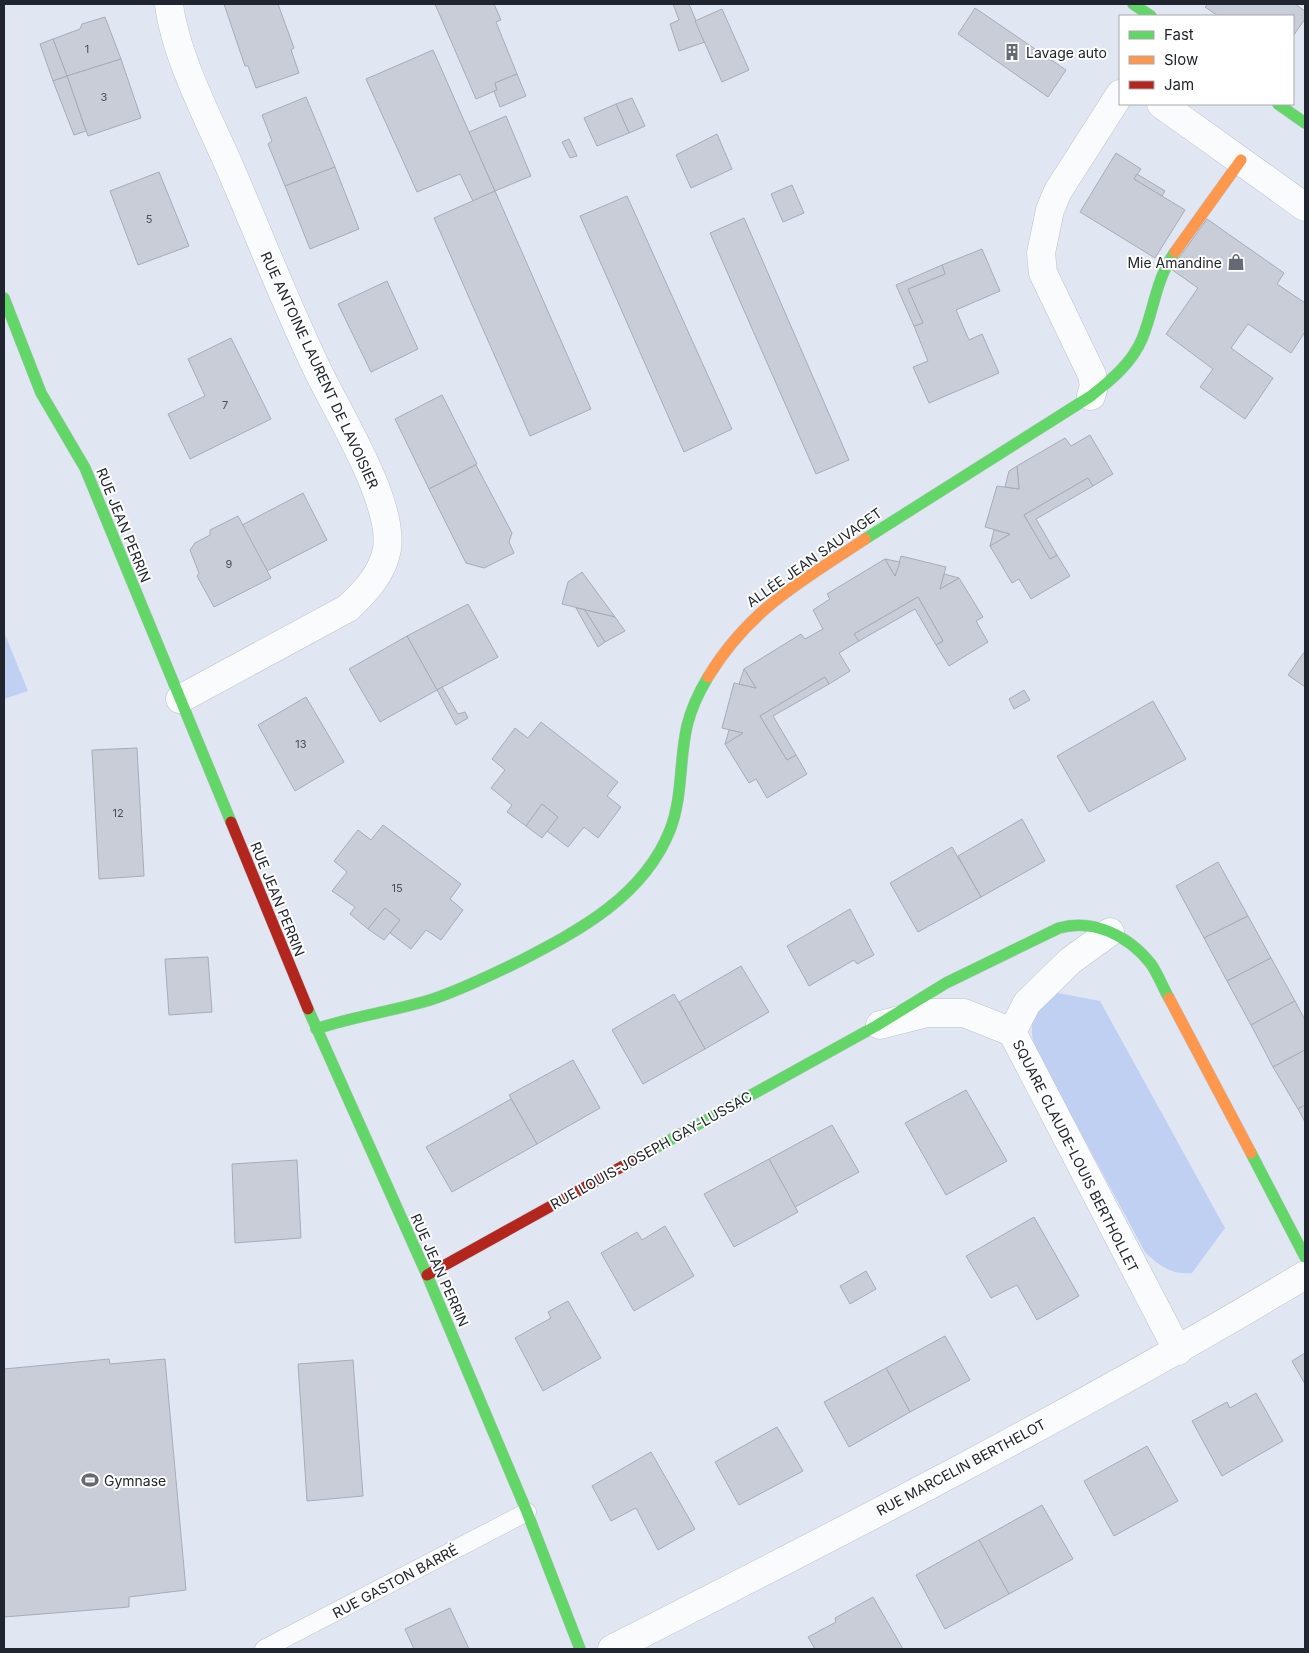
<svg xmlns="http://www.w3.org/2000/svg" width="1309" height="1653" font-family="Inter,sans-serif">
	<rect width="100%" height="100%" fill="#e1e7f2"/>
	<!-- green -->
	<g fill="#c0d0f3">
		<path d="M4,632l24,59 -24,8z"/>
		<path d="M1053,992l47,9 125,227 -33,45c-20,2 -33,-7 -47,-21l-111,-206c-6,-26 1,-37 19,-54z"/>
	</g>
	<!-- building -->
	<g fill="#c8cdd7" stroke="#a7acb6">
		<path d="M224,4h54l16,44 -3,2 8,23 -43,15 -8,-22h-3z"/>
		<path d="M435,4h59l7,16 -5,2 21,52 -22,9 2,7 -21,9z"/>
		<path d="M673,4h16l16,38 -26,9 -9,-27 9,-4z"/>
		<path d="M1208,4h87l10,7v8l-12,17v-20h-75l-13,-9z"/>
		<path d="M975,8l91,62 -18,27 -90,-63z"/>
		<path d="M722,9l27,61 -27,12 -27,-61z"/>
		<path d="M105,17l16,42 -54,17 -14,-37 27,-10 2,-5z"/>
		<path d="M53,39l14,37 -14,5 -13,-37z"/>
		<path d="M433,50l62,141 -22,10 -13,-27 -43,18 -51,-113z"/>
		<path d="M121,59l20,59 -53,18 -21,-60z"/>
		<path d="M517,74l9,22 -26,11 -6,-16 3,-1 -2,-7z"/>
		<path d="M67,76l19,55 -12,4 -21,-54z"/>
		<path d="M306,97l29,70 -50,19 -17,-42 4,-3 -10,-26z"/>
		<path d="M632,98l13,28 -16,7 -13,-29z"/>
		<path d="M616,104l13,29 -32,13 -13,-28z"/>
		<path d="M506,116l25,60 -36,15 -26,-59z"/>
		<path d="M717,134l15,35 -41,19 -15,-33z"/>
		<path d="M569,139l8,17 -7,2 -8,-16z"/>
		<path d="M1116,153l25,16 -7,10 51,31 -30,48 -75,-46z"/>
		<path d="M335,167l24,62 -49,20 -25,-63z"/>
		<path d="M159,172l30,74 -51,19 -28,-74z"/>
		<path d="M1137,174l28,17 -3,5 -28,-17z"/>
		<path d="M792,185l12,28 -21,9 -12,-28z"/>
		<path d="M495,191l96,218 -61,27 -96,-218z"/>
		<path d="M627,196l105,233 -48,23 -104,-236z"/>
		<path d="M744,218l105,242 -33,14 -106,-241z"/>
		<path d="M1207,219l77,54 -7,11 28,19v29l-14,21 -43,-29 -17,24 42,30 -28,41 -45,-32 13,-18 -47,-35 32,-46 -27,-19z"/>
		<path d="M982,249l18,42 -44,19 13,30 13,-6 17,39 -70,30 -16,-36 15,-6 -14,-35 9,-3 -15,-34 37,-15 -3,-9z"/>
		<path d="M942,265l3,9 -37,15 15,34 -9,3 -18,-41z"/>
		<path d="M387,281l31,68 -47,23 -33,-68z"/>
		<path d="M231,338l40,81 -81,40 -22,-45 37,-18 -17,-37z"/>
		<path d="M442,395l35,69 -48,25 -34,-70z"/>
		<path d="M1090,435l23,39 -20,12 -5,-8 -64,37 26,44 7,-4 13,21 -39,23 -12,-20 -7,4 -22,-37 20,-12 -25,-7 12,-41 22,3 -2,-23 48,-28 6,8z"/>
		<path d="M476,465l36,68 -3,9 5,11 -30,15 -18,-5 -37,-74z"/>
		<path d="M1017,466l2,23 -14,-2 4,-16z"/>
		<path d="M1088,478l5,8 -57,33 21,36 -7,4 -26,-44z"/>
		<path d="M303,493l24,47 -60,31 -25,-46z"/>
		<path d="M238,516l33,62 -57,29 -17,-31 2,-3 -9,-23 5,-7 15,-8v-5z"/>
		<path d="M994,530l16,4 -20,12z"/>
		<path d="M901,556l45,11 -6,22 19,-11 24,39 -7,4 12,21 -39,24 -13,-21 7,-4 -25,-44 -64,37 5,7 -20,12 11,18 -21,13 -4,-7 -65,39 27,44 9,-5 11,19 -40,24 -11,-19 -7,4 -24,-39 18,-11 -21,-5 12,-45 22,5 -12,-19 57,-35 4,5 18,-10 -10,-19 17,-11 -3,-5 58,-35 10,17z"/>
		<path d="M885,559l15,3 -5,14z"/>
		<path d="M582,572l33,45 -53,-13 6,-22z"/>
		<path d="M944,574l15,4 -19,11z"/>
		<path d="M918,597l25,44 -7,4 -21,-36 -56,32 -5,-7z"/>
		<path d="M468,604l30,53 -61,33 -30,-54z"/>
		<path d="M576,608l9,2 20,32 -7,5z"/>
		<path d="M585,610l30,7 10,14 -20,11z"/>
		<path d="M407,636l30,54 -57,32 -31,-53z"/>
		<path d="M1305,651v36l-17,-12z"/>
		<path d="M744,669l12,19 -17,-4z"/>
		<path d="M825,677l4,7 -56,32 23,39 -9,5 -27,-44z"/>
		<path d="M442,687l16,27 7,-2 3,6 -12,7 -19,-35z"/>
		<path d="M1024,690l6,10 -16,9 -5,-10z"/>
		<path d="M306,697l38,65 -49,29 -37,-66z"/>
		<path d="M1153,701l33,58 -97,53 -32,-56z"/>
		<path d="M541,722l77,60 -11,14 14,11 -23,31 -14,-11 -16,20 -21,-16 11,-14 -16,-13 -16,22 -19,-14 5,-7 -21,-17 14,-18 -13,-11 23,-31 13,10z"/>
		<path d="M729,730l14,3 -18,11z"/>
		<path d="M137,748l7,128 -45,3 -7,-129z"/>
		<path d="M542,804l16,13 -16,21 -16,-12z"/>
		<path d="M1022,819l23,42 -64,36 -23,-41z"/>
		<path d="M383,825l78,59 -11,15 13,11 -22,30 -15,-10 -15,19 -21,-16 10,-13 -15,-12 -17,21 -18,-15 5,-7 -23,-16 15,-19 -13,-11 24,-31 13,10z"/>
		<path d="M952,847l29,50 -63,35 -28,-49z"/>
		<path d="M1218,862l30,54 -44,22 -28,-52z"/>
		<path d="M385,908l15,12 -16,20 -16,-11z"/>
		<path d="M850,909l24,46 -17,9 -3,-4 -45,26 -22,-40z"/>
		<path d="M1248,916l23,42 -44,23 -23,-43z"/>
		<path d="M208,957l4,55 -43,3 -4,-56z"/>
		<path d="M1271,958l24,43 -44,24 -24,-44z"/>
		<path d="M741,966l28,46 -64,37 -26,-47z"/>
		<path d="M674,994l31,55 -62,35 -31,-54z"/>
		<path d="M1295,1001l10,19v30l-32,17 -22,-42z"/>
		<path d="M1305,1050v55l-7,4 -25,-42z"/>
		<path d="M573,1060l27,48 -63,36 -28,-49z"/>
		<path d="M966,1090l41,71 -61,34 -41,-72z"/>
		<path d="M511,1099l26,45 -85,48 -26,-45z"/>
		<path d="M1305,1105v17l-7,-13z"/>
		<path d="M832,1125l27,47 -64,35 -26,-48z"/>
		<path d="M769,1159l29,53 -64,35 -30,-53z"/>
		<path d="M297,1160l4,78 -66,5 -3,-79z"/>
		<path d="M1034,1217l45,79 -42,24 -20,-35 -26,13 -25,-42z"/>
		<path d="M665,1226l29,50 -60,35 -33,-58 36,-21 5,8z"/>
		<path d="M866,1271l10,18 -26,15 -10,-18z"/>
		<path d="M568,1301l33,57 -58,33 -28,-53 36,-20 -3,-6z"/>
		<path d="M945,1336l25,44 -60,32 -24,-44z"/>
		<path d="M1305,1353v31l-13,-23z"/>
		<path d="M109,1359l1,5 55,-5 21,231 -57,7v10l-125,10v-248z"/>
		<path d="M353,1360l10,136 -56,5 -9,-137z"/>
		<path d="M886,1368l24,44 -61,35 -25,-45z"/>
		<path d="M1256,1393l27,48 -61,35 -30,-55 35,-19 3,6z"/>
		<path d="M777,1427l26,44 -64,34 -24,-43z"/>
		<path d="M1147,1446l31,55 -64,35 -30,-55z"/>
		<path d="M651,1452l44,77 -37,21 -22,-42 -25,13 -19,-35z"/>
		<path d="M1042,1505l31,54 -64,35 -30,-54z"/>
		<path d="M979,1540l30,54 -64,35 -29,-54z"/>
		<path d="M873,1597l30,52h-88l-7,-12 28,-15 -1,-4z"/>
		<path d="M450,1608l19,41h-55l-9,-20z"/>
	</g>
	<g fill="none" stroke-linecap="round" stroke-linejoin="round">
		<!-- lane casing -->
		<g stroke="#bdc2cc" stroke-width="19">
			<path id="lane" d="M264,1649l263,-137"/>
		</g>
		<!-- street casing -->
		<g stroke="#bdc2cc" stroke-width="29">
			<g id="street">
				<path d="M169,4c6,50 38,112 59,159 30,69 57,140 90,208 21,44 76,131 69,178 -4,24 -22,43 -39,59l-168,91"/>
				<path d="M1161,104l144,103"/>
				<path d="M1091,396l3,-10 -2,-11 -49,-102 -2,-20 9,-43 8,-19 62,-97"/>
				<path d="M1110,932l-40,29 -43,42 -15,29 166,319"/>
				<path d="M880,1025l47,-12h37l48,19"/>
				<path d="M612,1649c234,-119 468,-239 693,-374"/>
			</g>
		</g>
		<!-- fast casing -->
		<g stroke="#bdc2cc" stroke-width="12">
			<g id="fast">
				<path d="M1133,4l18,12"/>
				<path d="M1278,104l27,19"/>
				<path d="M4,298l37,95 44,75 146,354"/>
				<path d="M865,539l226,-143c20,-16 41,-33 51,-57 12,-29 14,-61 33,-87"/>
				<path d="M308,1009l119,266 100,237 53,137"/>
				<path d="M316,1029c38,-13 79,-18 117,-30 30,-10 58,-24 87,-38 60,-31 124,-65 150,-131 13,-33 9,-70 17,-104 4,-17 12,-34 21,-49"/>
				<path d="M650,1151l226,-125 70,-43 113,-55c34,-10 70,8 92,36 7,10 12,24 18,34"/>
				<path d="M1251,1153l54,104"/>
			</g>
		</g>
		<!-- slow casing -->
		<g stroke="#bdc2cc" stroke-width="12">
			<g id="slow">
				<path d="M1175,252l66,-92"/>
				<path d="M708,677c42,-69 93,-95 157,-138"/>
				<path d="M1169,998l82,155"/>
			</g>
		</g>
		<!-- jam casing -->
		<g stroke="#bdc2cc" stroke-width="12">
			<g id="jam">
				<path d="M231,822l77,187"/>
				<path d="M427,1275l223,-124"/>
			</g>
		</g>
		<!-- lane -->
		<use href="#lane" stroke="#fafbfd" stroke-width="18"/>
		<!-- street -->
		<use href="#street" stroke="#fafbfd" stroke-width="28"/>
		<!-- fast -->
		<use href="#fast" stroke="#63d668" stroke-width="11"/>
		<!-- slow -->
		<use href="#slow" stroke="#ff974d" stroke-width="11"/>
		<!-- jam -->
		<use href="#jam" stroke="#b3261e" stroke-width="11"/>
	</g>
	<!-- icons -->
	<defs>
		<g id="building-bare" transform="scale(1.35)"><path d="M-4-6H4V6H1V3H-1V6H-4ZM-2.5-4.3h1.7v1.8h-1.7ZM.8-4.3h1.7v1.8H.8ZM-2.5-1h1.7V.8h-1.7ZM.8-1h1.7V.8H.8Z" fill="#646973" stroke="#fff" stroke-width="2.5" paint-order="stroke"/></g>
		<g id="shop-bare" transform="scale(1.35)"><path d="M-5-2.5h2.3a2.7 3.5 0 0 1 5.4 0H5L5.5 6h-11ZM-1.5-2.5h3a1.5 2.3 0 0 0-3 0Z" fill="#646973" stroke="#fff" stroke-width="2.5" paint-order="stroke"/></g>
		<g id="stadium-bare" transform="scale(1.35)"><path d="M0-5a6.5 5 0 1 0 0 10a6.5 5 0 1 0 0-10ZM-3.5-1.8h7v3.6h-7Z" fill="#646973" stroke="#fff" stroke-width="2.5" paint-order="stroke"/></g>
	</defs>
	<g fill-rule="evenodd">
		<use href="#building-bare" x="1012" y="52"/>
		<use href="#shop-bare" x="1236" y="262"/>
		<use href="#stadium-bare" x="90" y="1480"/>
	</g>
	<g text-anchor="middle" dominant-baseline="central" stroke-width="4" stroke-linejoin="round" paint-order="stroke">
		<!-- number labels -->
		<g font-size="11" fill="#4a4f59">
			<text x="87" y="49">1</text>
			<text x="104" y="97">3</text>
			<text x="149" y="219">5</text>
			<text x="225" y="405">7</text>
			<text x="229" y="564">9</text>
			<text x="301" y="744">13</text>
			<text x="118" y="813">12</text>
			<text x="397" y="888">15</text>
		</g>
		<!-- poi labels -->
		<g font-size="14" fill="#20252f" stroke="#fff" text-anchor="start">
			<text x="1026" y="52">Lavage auto</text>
			<text x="1222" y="262" text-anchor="end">Mie Amandine</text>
			<text x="104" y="1480">Gymnase</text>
		</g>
		<!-- street labels -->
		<g font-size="14" fill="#20252f" stroke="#fff">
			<text transform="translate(320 370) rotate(65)">RUE ANTOINE LAURENT DE LAVOISIER</text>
			<text transform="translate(124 525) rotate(68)">RUE JEAN PERRIN</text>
			<text transform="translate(814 557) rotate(-35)">ALLÉE JEAN SAUVAGET</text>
			<text transform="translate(278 899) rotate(68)">RUE JEAN PERRIN</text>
			<text transform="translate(651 1150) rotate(-29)">RUE LOUIS-JOSEPH GAY-LUSSAC</text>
			<text transform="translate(1076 1156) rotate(63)">SQUARE CLAUDE-LOUIS BERTHOLLET</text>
			<text transform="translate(440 1270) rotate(66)">RUE JEAN PERRIN</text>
			<text transform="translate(961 1467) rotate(-28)">RUE MARCELIN BERTHELOT</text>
			<text transform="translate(395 1581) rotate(-28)">RUE GASTON BARRÉ</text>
		</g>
	</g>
	<!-- border -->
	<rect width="1309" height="1653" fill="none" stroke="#20252f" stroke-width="10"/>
	<!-- legend -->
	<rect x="1119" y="15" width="175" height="90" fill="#ffffff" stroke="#a6a8ac"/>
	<rect x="1129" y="31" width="25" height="8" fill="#63d668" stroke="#a6a8ac"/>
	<text x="1164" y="40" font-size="15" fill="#20252f">Fast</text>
	<rect x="1129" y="56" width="25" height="8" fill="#ff974d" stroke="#a6a8ac"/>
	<text x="1164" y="65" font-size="15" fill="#20252f">Slow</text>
	<rect x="1129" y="81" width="25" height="8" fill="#b3261e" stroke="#a6a8ac"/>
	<text x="1164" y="90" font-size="15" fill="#20252f">Jam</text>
</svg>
